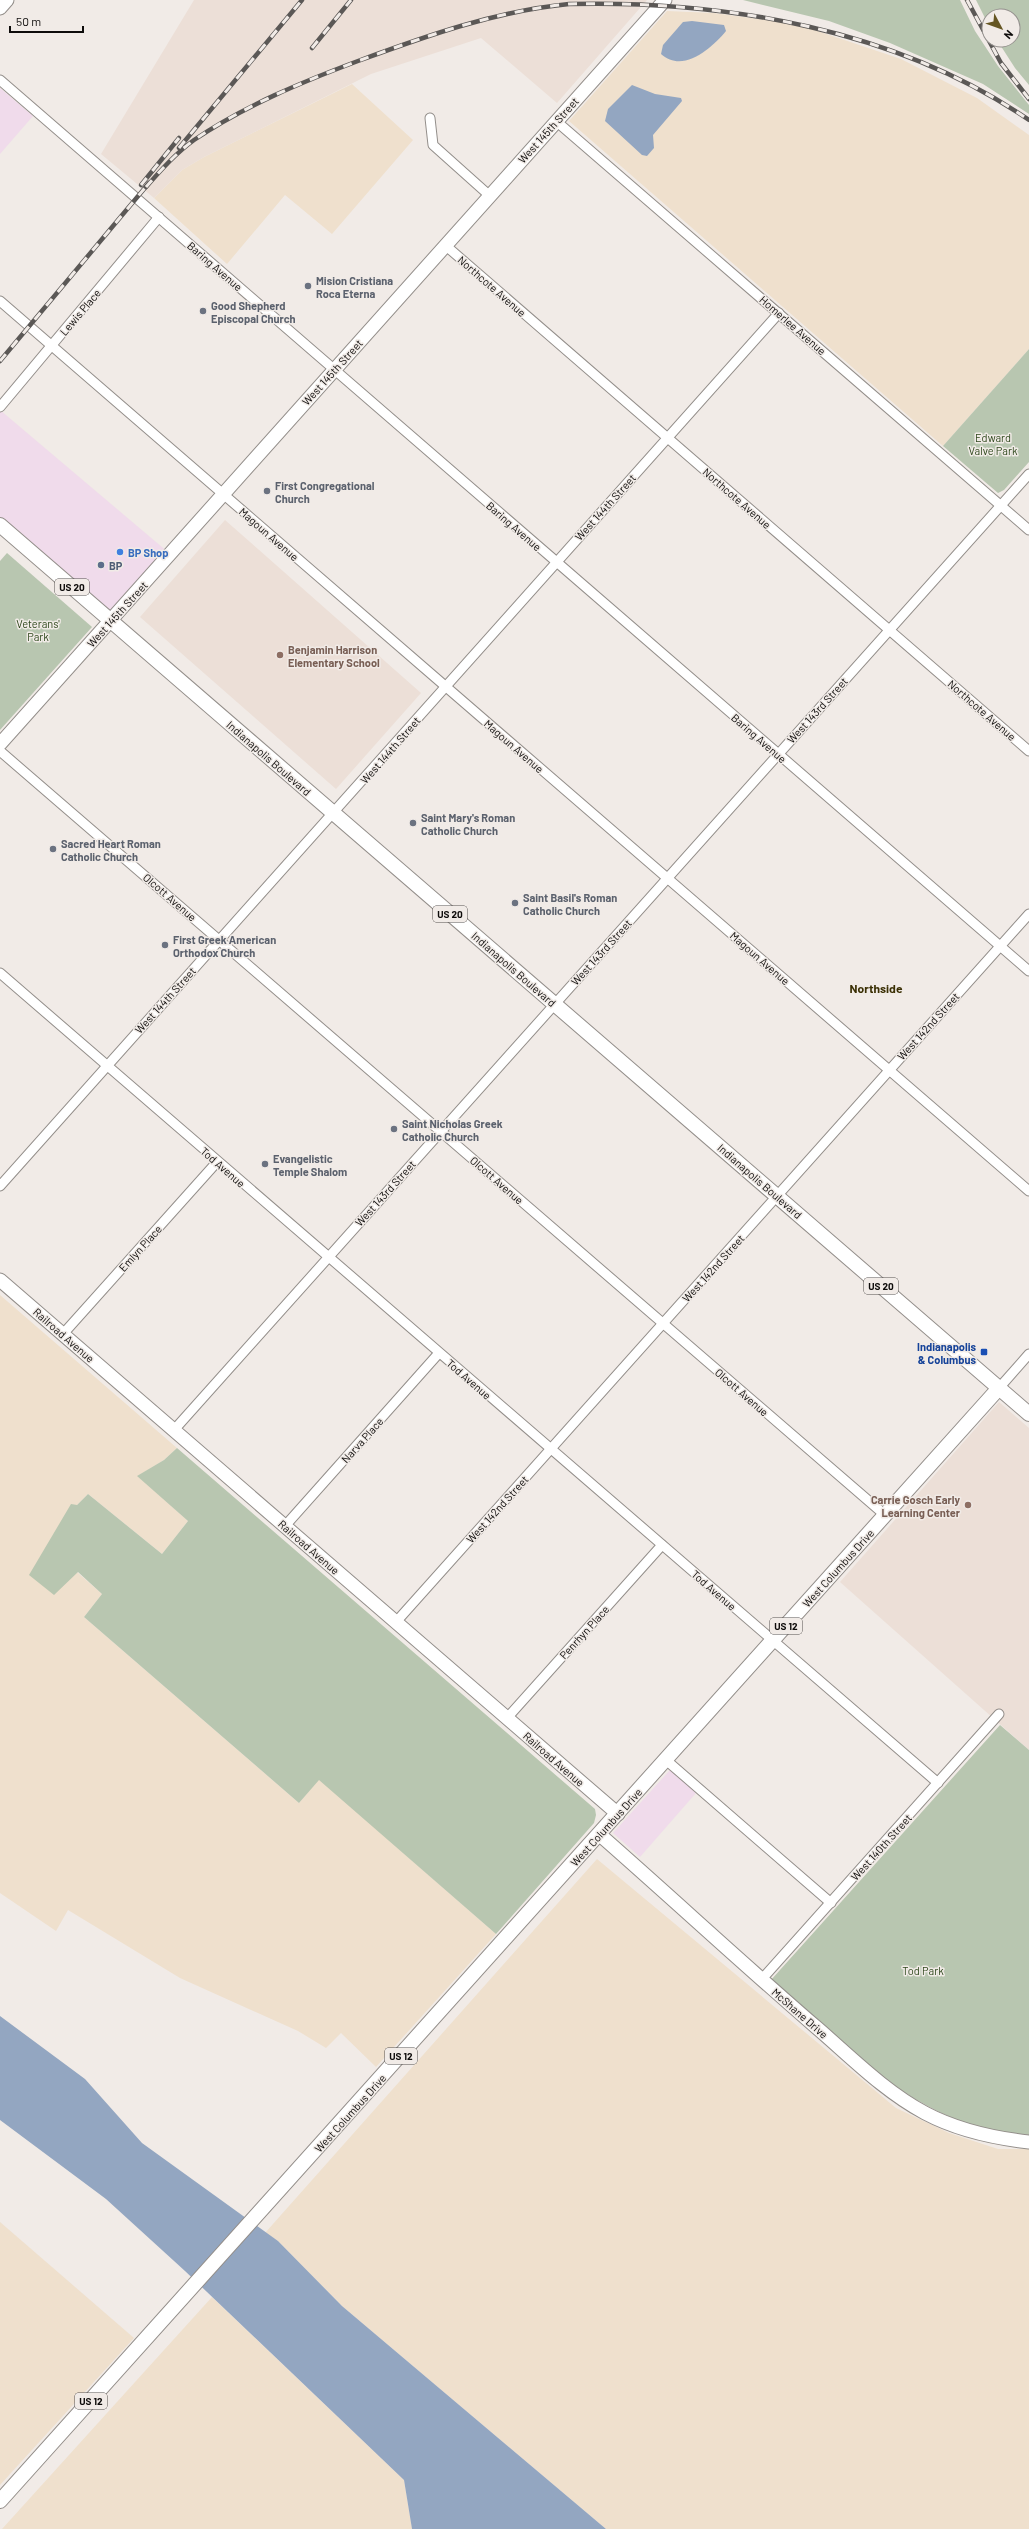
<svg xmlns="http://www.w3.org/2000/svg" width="1029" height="2529" font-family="Barlow,sans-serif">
	<rect width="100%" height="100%" fill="#f1ebe7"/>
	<!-- commercial -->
	<g fill="#f0dbeb">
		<path d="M0,88l33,28 -33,38z"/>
		<path d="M0,410l169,143 -59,65 -110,-96z"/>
		<path d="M670,1770l26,23 -56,64 -27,-24z"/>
	</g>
	<!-- industrial -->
	<g fill="#efe0cd">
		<path d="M667,11l47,2 83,11 104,35 76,39 52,37v214l-86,97 -374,-325z"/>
		<path d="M352,84l61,56 -81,94 -47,-39 -58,69 -73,-66 28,-28 22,-13z"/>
		<path d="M0,1295l177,153 -13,12 -26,16 50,45 -26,33 -74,-60 -11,11v67l25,22 -18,23 215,186 20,-24 177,155 -120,133 -35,-34 -15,15 -28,-17 -118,-53 -112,-68 -12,21 -56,-38z"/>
		<path d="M597,1859l299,249 53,25 49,16h31v380h-423l-264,-223 -64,-65 -13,-8z"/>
		<path d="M0,2222l134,116 -134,147z"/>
		<path d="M212,2297l192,183 8,49h-410z"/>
	</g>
	<!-- built -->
	<g fill="#ecdfd7">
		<path d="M194,0h453l-90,103 -76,-65 -110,36 -167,83 -22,13 -28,28 -53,-44z"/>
		<path d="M225,520l196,173 -85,96 -196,-172z"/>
		<path d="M999,1402l30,26v322l-189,-168z"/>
	</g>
	<!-- green -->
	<g fill="#b8c6b0">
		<path d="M743,0h217l15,31 23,35 31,39v9l-46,-30 -93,-41 -61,-22z"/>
		<path d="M976,0h53v85l-14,-17 -18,-28h16v-24h-24v10z"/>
		<path d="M1029,349v113l-25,28 -6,3 -55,-47z"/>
		<path d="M7,553l85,74 -92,103v-169z"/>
		<path d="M177,1448l418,361 1,6 -2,8 -98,111 -177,-154 -20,23 -215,-186 18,-23 -24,-22 -24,23 -25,-20 42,-71 6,1 11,-11 74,60 26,-33 -51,-45 27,-16z"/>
		<path d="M1000,1725l29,25v385c-107,-3 -183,-90 -258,-155z"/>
	</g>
	<!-- water -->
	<g fill="#93a6c1">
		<path d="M692,21l32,4 2,6c-14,17 -43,43 -65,23l2,-9 20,-23z"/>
		<path d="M632,85l23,9 26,4 1,3 -29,34 1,13 -7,8 -5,-1 -37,-34 3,-12z"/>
		<path d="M0,2016l85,63 57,64 136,98 64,65 264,223h-194l-8,-49 -219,-209 -79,-72 -106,-79z"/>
	</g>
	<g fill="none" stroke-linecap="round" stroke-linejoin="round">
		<!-- street casing -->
		<g stroke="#938e8a" stroke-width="11">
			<g id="street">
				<path d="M0,80l1029,891"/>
				<path d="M430,118l3,27 57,51"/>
				<path d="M556,121l473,409"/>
				<path d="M445,245l584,506"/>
				<path d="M0,301l1029,890"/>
				<path d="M0,407l159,-190"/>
				<path d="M0,751l885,764"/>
				<path d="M0,973l938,810"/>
				<path d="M0,1186l779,-873"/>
				<path d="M63,1334l154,-172"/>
				<path d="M999,1388l30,-34"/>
				<path d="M174,1430l855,-956"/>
				<path d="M285,1526l154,-173"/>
				<path d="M396,1622l633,-708"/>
				<path d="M507,1718l155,-173"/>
				<path d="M666,1760l165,143"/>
				<path d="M762,1979l237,-265"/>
			</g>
		</g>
		<!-- secondary casing -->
		<g stroke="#938e8a" stroke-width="15">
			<g id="secondary">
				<path d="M0,8l7,-8"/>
				<path d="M0,744l665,-744"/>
				<path d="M0,1280l618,534"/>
				<path d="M599,1834c73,64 144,130 217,193 35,30 68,64 109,86 32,17 68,25 104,29"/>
			</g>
		</g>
		<!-- primary casing -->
		<g stroke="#938e8a" stroke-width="16">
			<g id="primary">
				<path d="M0,525l1029,889"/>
				<path d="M0,2501l999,-1113"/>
			</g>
		</g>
		<!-- street -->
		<use href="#street" stroke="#fff" stroke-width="9"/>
		<!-- secondary -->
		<use href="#secondary" stroke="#fff" stroke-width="13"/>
		<!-- primary -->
		<use href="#primary" stroke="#fff" stroke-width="14"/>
		<!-- rail casing -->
		<g stroke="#5b5856" stroke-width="4.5">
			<g id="rail">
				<path d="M967,0l34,63 28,36"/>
				<path d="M312,48l39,-48"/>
				<path d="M179,148l123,-148"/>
				<path d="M141,185l38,-47"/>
				<path d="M146,187c15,-17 30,-34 48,-47 50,-34 108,-58 164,-79 68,-25 138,-50 211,-57 158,-4 329,26 460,116"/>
				<path d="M0,361l149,-178"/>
			</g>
		</g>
		<!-- rail -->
		<use href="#rail" stroke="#f1ebe7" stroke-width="3" stroke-dasharray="9" stroke-linecap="butt"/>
	</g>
	<!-- markers -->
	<g fill="#6b7280" stroke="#f1ebe7" stroke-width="1.5">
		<circle cx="308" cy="286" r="4"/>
		<circle cx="203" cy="311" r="4"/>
		<circle cx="267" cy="491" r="4"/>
		<circle cx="413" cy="823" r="4"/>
		<circle cx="53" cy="849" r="4"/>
		<circle cx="515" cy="903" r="4"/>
		<circle cx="165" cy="945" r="4"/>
		<circle cx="394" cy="1129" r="4"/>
		<circle cx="265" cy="1164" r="4"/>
	</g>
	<circle fill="#3f7fe0" stroke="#f1ebe7" stroke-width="1.5" cx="120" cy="552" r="4"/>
	<circle fill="#5c6f8a" stroke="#f1ebe7" stroke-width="1.5" cx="101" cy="565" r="4"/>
	<g fill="#8d6e63" stroke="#f1ebe7" stroke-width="1.5">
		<circle cx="280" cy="655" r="4"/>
		<circle cx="968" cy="1505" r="4"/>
	</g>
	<rect fill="#1a4fb4" stroke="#f1ebe7" stroke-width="1.5" x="980" y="1348" width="8" height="8" rx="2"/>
	<g text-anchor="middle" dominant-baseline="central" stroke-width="3" stroke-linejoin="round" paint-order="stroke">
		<!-- shield labels -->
		<g fill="#f1ebe7" stroke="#524f4d" stroke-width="1">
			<rect x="55" y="579" width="34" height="16" rx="3"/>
			<rect x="433" y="906" width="34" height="16" rx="3"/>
			<rect x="864" y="1278" width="34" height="16" rx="3"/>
			<rect x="770" y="1618" width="32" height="16" rx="3"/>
			<rect x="385" y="2048" width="32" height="16" rx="3"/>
			<rect x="75" y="2393" width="32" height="16" rx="3"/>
		</g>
		<g font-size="10" font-weight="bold" fill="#0e0c0b">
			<text x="72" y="587">US 20</text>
			<text x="450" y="914">US 20</text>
			<text x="881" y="1286">US 20</text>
			<text x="786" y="1626">US 12</text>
			<text x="401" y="2056">US 12</text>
			<text x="91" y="2401">US 12</text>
		</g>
		<!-- street labels -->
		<g font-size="11" fill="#0e0c0b" stroke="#f1ebe7">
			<text transform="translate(548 130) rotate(-48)">West 145th Street</text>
			<text transform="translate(215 266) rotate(41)">Baring Avenue</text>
			<text transform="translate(492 286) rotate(41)">Northcote Avenue</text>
			<text transform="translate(80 312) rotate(-50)">Lewis Place</text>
			<text transform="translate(793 325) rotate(41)">Homerlee Avenue</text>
			<text transform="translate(332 372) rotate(-48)">West 145th Street</text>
			<text transform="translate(737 498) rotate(41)">Northcote Avenue</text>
			<text transform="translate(605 507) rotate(-48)">West 144th Street</text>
			<text transform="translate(514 526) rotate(41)">Baring Avenue</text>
			<text transform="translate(269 534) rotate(41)">Magoun Avenue</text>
			<text transform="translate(117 614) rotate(-48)">West 145th Street</text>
			<text transform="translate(817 710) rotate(-48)">West 143rd Street</text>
			<text transform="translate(982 710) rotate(41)">Northcote Avenue</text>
			<text transform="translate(759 738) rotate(41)">Baring Avenue</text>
			<text transform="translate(514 746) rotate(41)">Magoun Avenue</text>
			<text transform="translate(390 750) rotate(-49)">West 144th Street</text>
			<text transform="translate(269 758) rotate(41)">Indianapolis Boulevard</text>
			<text transform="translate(170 897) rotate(41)">Olcott Avenue</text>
			<text transform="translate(601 952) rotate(-48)">West 143rd Street</text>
			<text transform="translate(760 958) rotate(41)">Magoun Avenue</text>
			<text transform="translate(514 969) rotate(41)">Indianapolis Boulevard</text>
			<text transform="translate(165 1000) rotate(-48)">West 144th Street</text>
			<text transform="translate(928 1026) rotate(-48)">West 142nd Street</text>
			<text transform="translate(223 1167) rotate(41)">Tod Avenue</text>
			<text transform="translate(497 1180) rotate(41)">Olcott Avenue</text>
			<text transform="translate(760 1181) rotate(41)">Indianapolis Boulevard</text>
			<text transform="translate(385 1193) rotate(-48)">West 143rd Street</text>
			<text transform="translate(140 1248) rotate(-48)">Emlyn Place</text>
			<text transform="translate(713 1268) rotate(-48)">West 142nd Street</text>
			<text transform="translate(64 1335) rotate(41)">Railroad Avenue</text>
			<text transform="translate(469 1379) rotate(41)">Tod Avenue</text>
			<text transform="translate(742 1392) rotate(41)">Olcott Avenue</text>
			<text transform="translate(362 1440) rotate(-48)">Narva Place</text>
			<text transform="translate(497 1509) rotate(-48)">West 142nd Street</text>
			<text transform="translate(309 1547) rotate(41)">Railroad Avenue</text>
			<text transform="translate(838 1568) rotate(-48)">West Columbus Drive</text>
			<text transform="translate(714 1590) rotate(41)">Tod Avenue</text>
			<text transform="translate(584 1632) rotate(-48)">Penrhyn Place</text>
			<text transform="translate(554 1759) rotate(41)">Railroad Avenue</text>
			<text transform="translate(606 1827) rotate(-48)">West Columbus Drive</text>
			<text transform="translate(881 1847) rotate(-48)">West 140th Street</text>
			<text transform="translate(800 2013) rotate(41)">McShane Drive</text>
			<text transform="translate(350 2113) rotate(-48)">West Columbus Drive</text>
		</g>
		<!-- worship labels -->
		<g font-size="11" font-weight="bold" fill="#5b616d" stroke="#f1ebe7" text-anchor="start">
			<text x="316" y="280">Mision Cristiana<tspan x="316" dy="13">Roca Eterna</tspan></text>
			<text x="211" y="305">Good Shepherd<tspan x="211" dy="13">Episcopal Church</tspan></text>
			<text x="275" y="485">First Congregational<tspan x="275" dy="13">Church</tspan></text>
			<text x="421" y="817">Saint Mary's Roman<tspan x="421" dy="13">Catholic Church</tspan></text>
			<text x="61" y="843">Sacred Heart Roman<tspan x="61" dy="13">Catholic Church</tspan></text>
			<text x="523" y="897">Saint Basil's Roman<tspan x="523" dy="13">Catholic Church</tspan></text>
			<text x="173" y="939">First Greek American<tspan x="173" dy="13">Orthodox Church</tspan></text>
			<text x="402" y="1123">Saint Nicholas Greek<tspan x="402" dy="13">Catholic Church</tspan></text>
			<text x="273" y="1158">Evangelistic<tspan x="273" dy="13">Temple Shalom</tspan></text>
		</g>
		<!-- park labels -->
		<g font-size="11" fill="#2c461a" stroke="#f1ebe7">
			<text x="993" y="437">Edward<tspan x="993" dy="13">Valve Park</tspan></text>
			<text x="38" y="623">Veterans'<tspan x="38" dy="13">Park</tspan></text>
			<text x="923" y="1970">Tod Park</text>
		</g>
		<!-- shop labels -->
		<g font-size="11" font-weight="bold" fill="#366cbe" stroke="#f1ebe7" text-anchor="start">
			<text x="128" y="552">BP Shop</text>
		</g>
		<!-- service labels -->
		<g font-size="11" font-weight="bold" fill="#4e5e75" stroke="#f1ebe7" text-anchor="start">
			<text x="109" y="565">BP</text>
		</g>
		<!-- education labels -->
		<g font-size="11" font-weight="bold" fill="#785e54" stroke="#f1ebe7" text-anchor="start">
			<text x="288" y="649">Benjamin Harrison<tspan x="288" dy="13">Elementary School</tspan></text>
			<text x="960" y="1499" text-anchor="end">Carrie Gosch Early<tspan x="960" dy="13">Learning Center</tspan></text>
		</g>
		<!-- transit labels -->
		<g font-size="11" font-weight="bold" fill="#164399" stroke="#f1ebe7" text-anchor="end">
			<text x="976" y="1346">Indianapolis<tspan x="976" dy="13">&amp; Columbus</tspan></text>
		</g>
		<!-- neighbourhood labels -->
		<g font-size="12" font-weight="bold" fill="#3b3005" stroke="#f1ebe7">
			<text x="876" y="988">Northside</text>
		</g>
	</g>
	<!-- north arrow -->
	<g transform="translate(1001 28) rotate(131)"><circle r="19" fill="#f1ebe7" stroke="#96928f"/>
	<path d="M0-3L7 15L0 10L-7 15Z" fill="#655623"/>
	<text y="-6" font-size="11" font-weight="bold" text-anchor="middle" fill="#0e0c0b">N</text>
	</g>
	<!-- scale -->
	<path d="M10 26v6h73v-6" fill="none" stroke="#0e0c0b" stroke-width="2"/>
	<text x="16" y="26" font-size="12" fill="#0e0c0b" stroke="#f1ebe7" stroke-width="3" paint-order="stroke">50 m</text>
</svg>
